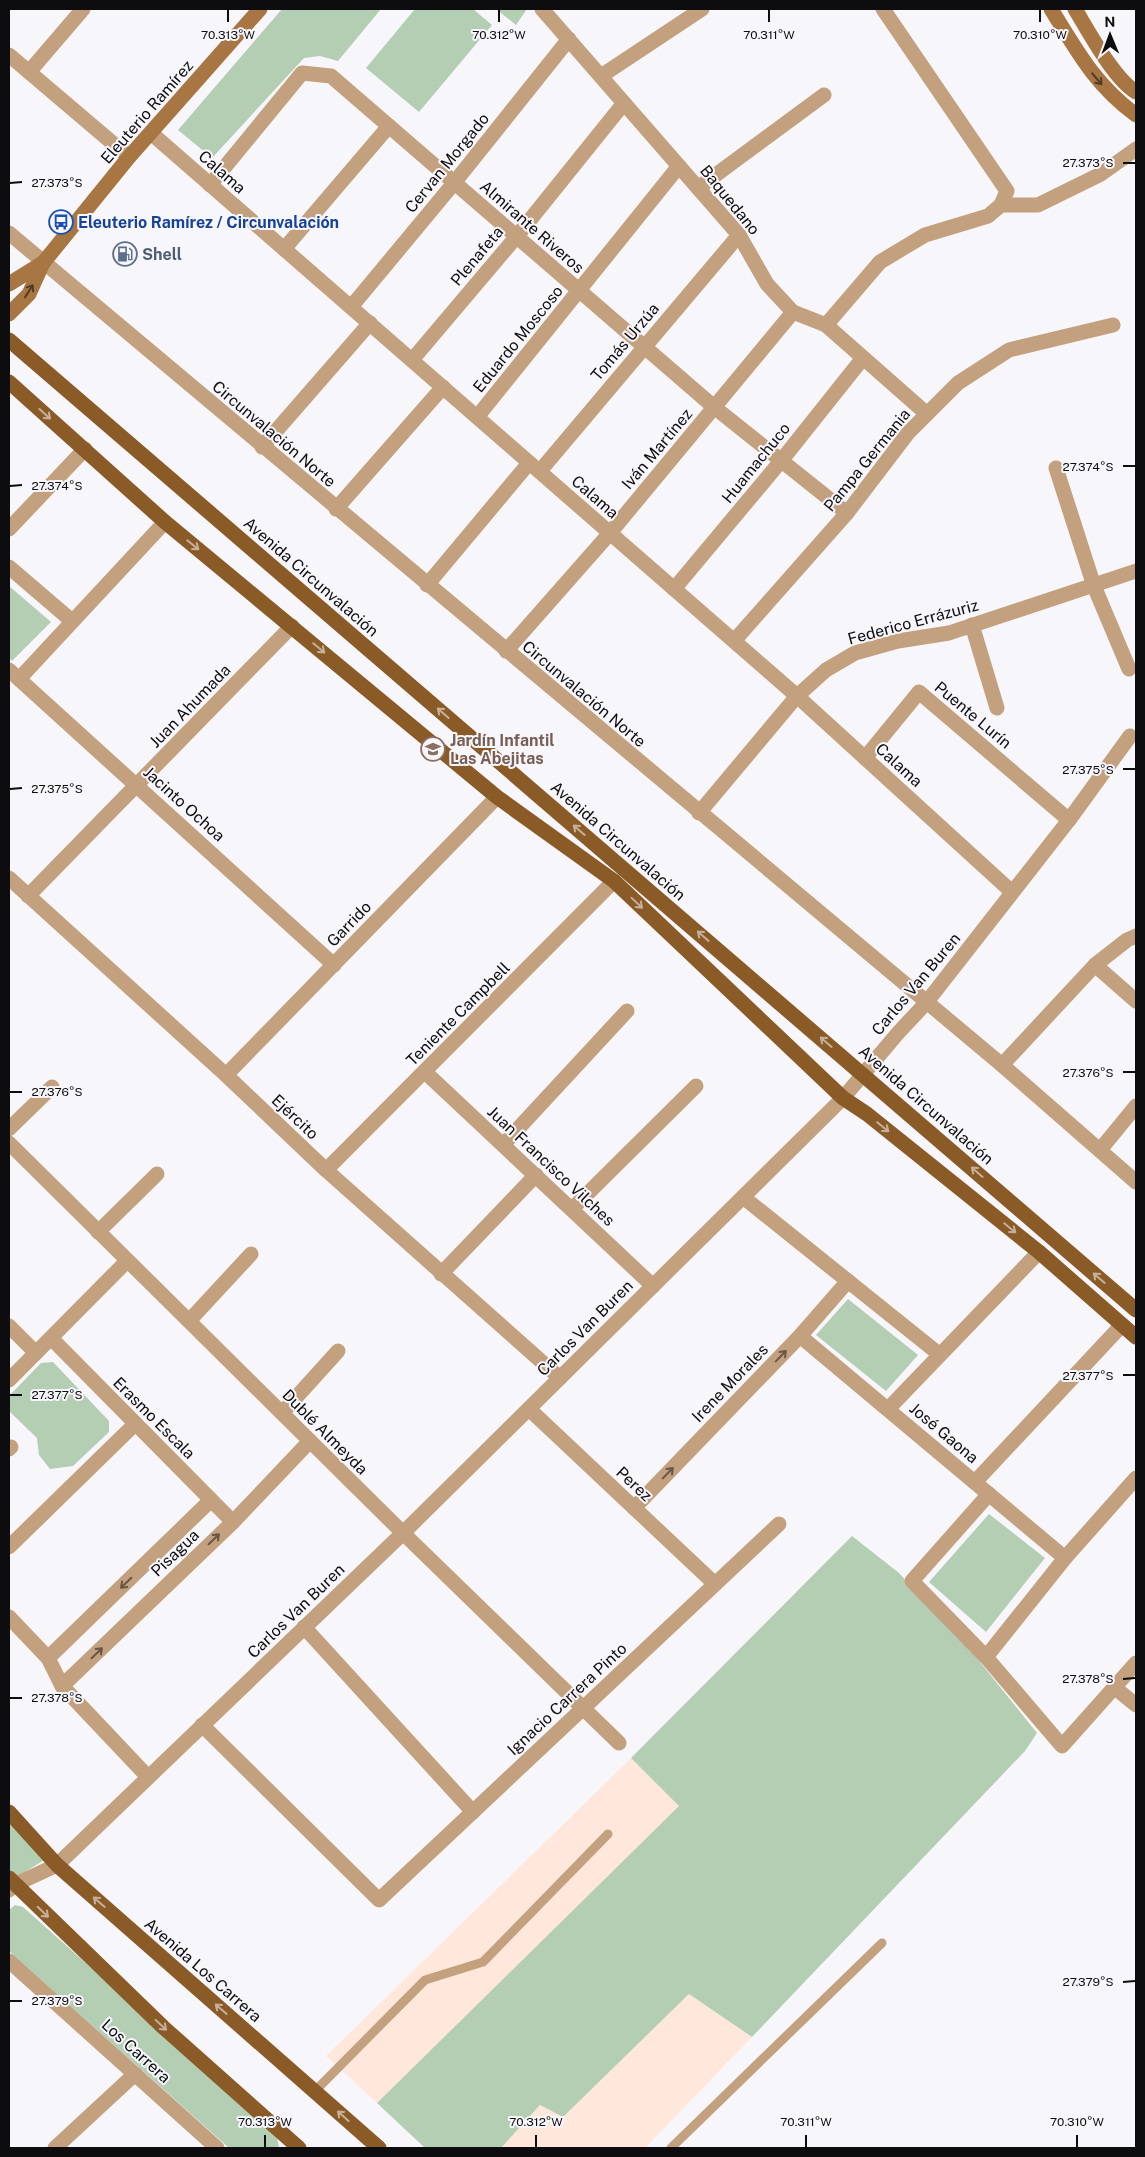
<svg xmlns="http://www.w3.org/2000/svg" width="1145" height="2157" font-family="'Public Sans',sans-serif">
	<rect width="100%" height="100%" fill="#f7f6fb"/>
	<!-- industrial -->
	<g fill="#ffe8db">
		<path d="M631,1758l49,48 -303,297 -51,-47z"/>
		<path d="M689,1994l63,43 -107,111h-144l39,-43 23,12z"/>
	</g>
	<!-- green -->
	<g fill="#b4ceb3">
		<path d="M282,9h99l-43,52 -18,-5 -16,2 -92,100 -34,-28z"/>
		<path d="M415,9h58l19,16 -73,87 -53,-44z"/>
		<path d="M496,9h31l-11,16z"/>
		<path d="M9,586l42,36 -39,39 -3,-3z"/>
		<path d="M848,1299l70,56 -32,36 -70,-56z"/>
		<path d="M53,1362l56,59v11l-36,34 -23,3 -11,-14 -2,-17 -28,-27v-15l32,-33z"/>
		<path d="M989,1514l56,44 -59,74 -57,-50z"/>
		<path d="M852,1536l47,37 77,84 61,76 -12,18 -273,286 -63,-43 -126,123 -23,-12 -39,43h-76l-48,-45 302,-297 -48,-48z"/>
		<path d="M9,1818l37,41 -31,19 -6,-8z"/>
		<path d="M15,1905l8,2 231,206 23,24 2,11h-50l-217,-194 -3,-4v-40z"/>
	</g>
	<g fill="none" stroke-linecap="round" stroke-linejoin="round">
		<!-- service -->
		<g stroke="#c3a17f" stroke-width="9">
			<path d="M315,2091l110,-111 58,-18 125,-128"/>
			<path d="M671,2148l211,-205"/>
		</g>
		<!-- minor -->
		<g stroke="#c3a17f" stroke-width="15">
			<path d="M542,9l197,226 28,49 26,28 33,13 101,89"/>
			<path d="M883,9l124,182 -6,14"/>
			<path d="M9,55l120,102"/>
			<path d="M29,72l54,-63"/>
			<path d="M601,76l101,-67"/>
			<path d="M151,133l646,563 215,196"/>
			<path d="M210,185l92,-112 29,3 383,331 133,106"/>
			<path d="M698,188l126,-93"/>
			<path d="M284,249l105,-123"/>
			<path d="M351,307l103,-124 115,-144"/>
			<path d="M826,325l54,-63 45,-27 63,-19 13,-11h37l63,-31 35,-25"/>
			<path d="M412,360l105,-124 107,-133"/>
			<path d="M477,417l202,-251"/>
			<path d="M262,447l108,-124"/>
			<path d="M1056,468l38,118 35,83"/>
			<path d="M540,471l199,-236"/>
			<path d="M336,509l107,-122"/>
			<path d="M9,529l76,-80"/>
			<path d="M9,567l63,54"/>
			<path d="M427,585l102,-122"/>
			<path d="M674,589l107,-128 82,-103"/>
			<path d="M972,625l25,83"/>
			<path d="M734,641l113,-128 61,-80 50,-50 51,-33 104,-25"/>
			<path d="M506,651l104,-118 183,-221"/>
			<path d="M9,670l325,295"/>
			<path d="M19,679l146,-157"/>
			<path d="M865,758l54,-66 150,128"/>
			<path d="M699,813l98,-117 29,-26 29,-17 43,-12 51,-8 187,-62"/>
			<path d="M9,878l217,197 100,95 234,208"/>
			<path d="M28,896l264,-270"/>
			<path d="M1095,965l41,36"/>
			<path d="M926,1003l143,-183 61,-84"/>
			<path d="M1002,1065l93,-100 32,-25 9,-4"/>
			<path d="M425,1072l228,214"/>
			<path d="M226,1075l271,-278"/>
			<path d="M9,1129l43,-42"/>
			<path d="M9,1143l394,390 216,210"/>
			<path d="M503,1145l124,-134"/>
			<path d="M1100,1150l36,-44"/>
			<path d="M326,1170l288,-289"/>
			<path d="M743,1197l196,157"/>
			<path d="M572,1209l124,-123"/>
			<path d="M98,1232l59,-58"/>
			<path d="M441,1274l95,-99"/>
			<path d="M189,1321l62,-67"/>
			<path d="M9,1326l27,27"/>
			<path d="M800,1336l265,222"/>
			<path d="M51,1338l182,184"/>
			<path d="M9,1380l118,-119"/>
			<path d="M529,1409l186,175"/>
			<path d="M888,1409l151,-157"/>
			<path d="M282,1413l56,-62"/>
			<path d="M9,1449l2,-2"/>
			<path d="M975,1482l147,-157"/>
			<path d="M989,1494l-77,87 74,76 76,89 74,-83"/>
			<path d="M634,1508l166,-172 48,-55"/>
			<path d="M9,1547l126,-123"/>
			<path d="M9,1617l39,41 14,28 86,91"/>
			<path d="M304,1627l169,185"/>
			<path d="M986,1657l79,-99 71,-80"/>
			<path d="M48,1658l163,-158"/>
			<path d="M62,1686l171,-164 77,-81"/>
			<path d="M1114,1687l22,18"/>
			<path d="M202,1725l177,175 400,-376"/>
			<path d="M9,1961l208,187"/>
			<path d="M55,2148l80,-74"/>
		</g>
		<!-- tertiary -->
		<g stroke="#c3a17f" stroke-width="15">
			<path d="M9,233l993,832 134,117"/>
			<path d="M9,1890l5,-5 43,-20 346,-332 440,-435 55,-65 28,-30"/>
		</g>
		<!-- secondary -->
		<g stroke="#a77642" stroke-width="15">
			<path d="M1051,9c26,42 44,76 85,106"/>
			<path d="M1075,9c14,23 39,70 61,83"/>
			<path d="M9,284l34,-21"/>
			<path d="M9,314l20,-20 14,-31 86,-106 131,-148"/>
		</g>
		<!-- primary -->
		<g stroke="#8a5b26" stroke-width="15">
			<path d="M9,340l1127,970"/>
			<path d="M9,382l156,140 332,275 117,84 229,217 24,16 172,138 97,85"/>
			<path d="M9,1812l48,53 322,283"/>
			<path d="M9,1878l154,149 136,121"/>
		</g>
	</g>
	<!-- one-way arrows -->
	<defs><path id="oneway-shaft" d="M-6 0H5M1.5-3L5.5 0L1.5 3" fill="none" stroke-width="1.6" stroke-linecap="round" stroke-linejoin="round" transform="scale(1.25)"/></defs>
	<g stroke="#523c25">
		<use href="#oneway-shaft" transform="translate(1097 79) rotate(50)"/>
		<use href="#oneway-shaft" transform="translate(29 291) rotate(-58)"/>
	</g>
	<g stroke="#c6b09b">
		<use href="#oneway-shaft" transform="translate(45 414) rotate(42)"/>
		<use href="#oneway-shaft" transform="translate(193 545) rotate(39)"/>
		<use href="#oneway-shaft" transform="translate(319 648) rotate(40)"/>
		<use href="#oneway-shaft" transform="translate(443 713) rotate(-139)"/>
		<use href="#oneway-shaft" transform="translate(579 830) rotate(-139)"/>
		<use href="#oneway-shaft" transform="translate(637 903) rotate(43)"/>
		<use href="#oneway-shaft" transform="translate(703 936) rotate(-139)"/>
		<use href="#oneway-shaft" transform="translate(826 1042) rotate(-139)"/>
		<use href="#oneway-shaft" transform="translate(883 1127) rotate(39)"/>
		<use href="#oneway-shaft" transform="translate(977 1172) rotate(-139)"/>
		<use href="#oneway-shaft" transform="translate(1010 1228) rotate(39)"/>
		<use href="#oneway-shaft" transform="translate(1099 1278) rotate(-139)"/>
		<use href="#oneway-shaft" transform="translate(99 1902) rotate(-139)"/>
		<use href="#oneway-shaft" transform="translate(43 1912) rotate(44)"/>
		<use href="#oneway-shaft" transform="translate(221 2009) rotate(-139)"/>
		<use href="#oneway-shaft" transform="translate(161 2025) rotate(43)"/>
		<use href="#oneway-shaft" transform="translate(343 2116) rotate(-138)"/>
	</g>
	<g stroke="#685646">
		<use href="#oneway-shaft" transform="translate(781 1356) rotate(-46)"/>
		<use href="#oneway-shaft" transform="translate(668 1473) rotate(-46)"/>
		<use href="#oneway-shaft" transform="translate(214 1539) rotate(-44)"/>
		<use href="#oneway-shaft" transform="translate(126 1583) rotate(136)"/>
		<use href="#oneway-shaft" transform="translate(97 1653) rotate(-44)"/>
	</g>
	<!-- ticks -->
	<path fill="none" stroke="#0d0c0e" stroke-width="2" d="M228,10v12M499,10v12M769,10v12M1040,10v12M1123,163h12M10,183l12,-1M1123,466h12M10,486l12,-1M1123,769h12M10,789l12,-1M1123,1072h12M10,1092h12M1123,1375h12M10,1395h12M1123,1679l12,-1M10,1698h12M1123,1982l12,-1M10,2001h12M265,2135v12M536,2135v12M806,2135v12M1077,2135v12"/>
	<!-- icons -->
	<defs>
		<g id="bus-ring" transform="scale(1.25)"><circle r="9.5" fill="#f7f6fb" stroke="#1a4fb4" stroke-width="1.5"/><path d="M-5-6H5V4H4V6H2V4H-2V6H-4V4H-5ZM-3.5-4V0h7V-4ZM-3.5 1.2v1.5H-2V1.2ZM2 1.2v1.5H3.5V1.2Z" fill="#1a4fb4"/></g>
		<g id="fuel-ring" transform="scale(1.25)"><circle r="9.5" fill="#f7f6fb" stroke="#5c6f8a" stroke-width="1.5"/><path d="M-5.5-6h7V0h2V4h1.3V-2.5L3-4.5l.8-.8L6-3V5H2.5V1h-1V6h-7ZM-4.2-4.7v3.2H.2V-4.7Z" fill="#5c6f8a"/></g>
		<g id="school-ring" transform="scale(1.25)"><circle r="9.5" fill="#f7f6fb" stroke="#8d6e63" stroke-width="1.5"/><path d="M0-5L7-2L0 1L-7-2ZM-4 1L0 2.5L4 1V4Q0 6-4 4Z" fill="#8d6e63"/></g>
	</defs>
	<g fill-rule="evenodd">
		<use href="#bus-ring" x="61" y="222"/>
		<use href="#fuel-ring" x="125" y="254"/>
		<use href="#school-ring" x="433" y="749"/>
	</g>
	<g text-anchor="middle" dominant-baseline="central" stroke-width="4" stroke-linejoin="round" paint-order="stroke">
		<!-- street labels -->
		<g font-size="16" fill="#0d0c0e" stroke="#f7f6fb">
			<text transform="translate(147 112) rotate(-49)">Eleuterio Ramírez</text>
			<text transform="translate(447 163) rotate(-51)">Cervan Morgado</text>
			<text transform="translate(222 172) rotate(41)">Calama</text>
			<text transform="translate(730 200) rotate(51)">Baquedano</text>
			<text transform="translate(532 227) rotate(41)">Almirante Riveros</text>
			<text transform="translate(477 256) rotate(-50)">Plenafeta</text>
			<text transform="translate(518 339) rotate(-51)">Eduardo Moscoso</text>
			<text transform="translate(625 342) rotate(-50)">Tomás Urzúa</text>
			<text transform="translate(274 434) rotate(40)">Circunvalación Norte</text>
			<text transform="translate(657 449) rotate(-50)">Iván Martínez</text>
			<text transform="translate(867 460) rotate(-51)">Pampa Germania</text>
			<text transform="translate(756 463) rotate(-51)">Huamachuco</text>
			<text transform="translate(595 497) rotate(41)">Calama</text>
			<text transform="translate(311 577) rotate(41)">Avenida Circunvalación</text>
			<text transform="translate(913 622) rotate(-15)">Federico Errázuriz</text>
			<text transform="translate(584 694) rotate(40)">Circunvalación Norte</text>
			<text transform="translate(190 706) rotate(-46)">Juan Ahumada</text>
			<text transform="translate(973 715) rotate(40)">Puente Lurín</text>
			<text transform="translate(899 765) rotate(42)">Calama</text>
			<text transform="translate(184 804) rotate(42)">Jacinto Ochoa</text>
			<text transform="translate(618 841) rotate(41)">Avenida Circunvalación</text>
			<text transform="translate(349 924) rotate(-46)">Garrido</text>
			<text transform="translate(916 984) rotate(-50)">Carlos Van Buren</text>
			<text transform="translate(458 1014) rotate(-45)">Teniente Campbell</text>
			<text transform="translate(926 1105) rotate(41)">Avenida Circunvalación</text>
			<text transform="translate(295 1117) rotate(43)">Ejército</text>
			<text transform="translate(551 1166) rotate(43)">Juan Francisco Vilches</text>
			<text transform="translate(585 1328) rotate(-45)">Carlos Van Buren</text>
			<text transform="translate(730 1383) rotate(-46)">Irene Morales</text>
			<text transform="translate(154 1418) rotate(45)">Erasmo Escala</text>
			<text transform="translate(325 1432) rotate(45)">Dublé Almeyda</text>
			<text transform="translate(944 1433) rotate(40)">José Gaona</text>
			<text transform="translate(634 1484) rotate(43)">Perez</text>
			<text transform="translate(175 1553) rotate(-44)">Pisagua</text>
			<text transform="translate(296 1611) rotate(-44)">Carlos Van Buren</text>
			<text transform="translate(567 1699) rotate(-43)">Ignacio Carrera Pinto</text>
			<text transform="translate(203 1970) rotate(41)">Avenida Los Carrera</text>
			<text transform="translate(136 2051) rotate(42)">Los Carrera</text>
		</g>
		<!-- transit labels -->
		<g font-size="16" font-weight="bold" fill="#164399" stroke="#f7f6fb" text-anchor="start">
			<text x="78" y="222">Eleuterio Ramírez / Circunvalación</text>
		</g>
		<!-- service labels -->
		<g font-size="16" font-weight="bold" fill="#4e5e75" stroke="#f7f6fb" text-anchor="start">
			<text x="142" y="254">Shell</text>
		</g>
		<!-- education labels -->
		<g font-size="16" font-weight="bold" fill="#785e54" stroke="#f7f6fb" text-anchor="start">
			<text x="450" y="740">Jardín Infantil<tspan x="450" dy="18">Las Abejitas</tspan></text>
		</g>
	</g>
	<g font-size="12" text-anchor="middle" fill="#0d0c0e" stroke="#f7f6fb" stroke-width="4" stroke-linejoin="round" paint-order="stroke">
		<text x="228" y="39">70.313°W</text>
		<text x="499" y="39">70.312°W</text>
		<text x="769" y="39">70.311°W</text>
		<text x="1040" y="39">70.310°W</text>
		<text x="1088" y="167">27.373°S</text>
		<text x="57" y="187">27.373°S</text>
		<text x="1088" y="471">27.374°S</text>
		<text x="57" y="490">27.374°S</text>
		<text x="1088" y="774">27.375°S</text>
		<text x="57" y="793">27.375°S</text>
		<text x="1088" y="1077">27.376°S</text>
		<text x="57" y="1096">27.376°S</text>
		<text x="1088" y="1380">27.377°S</text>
		<text x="57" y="1399">27.377°S</text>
		<text x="1088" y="1683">27.378°S</text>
		<text x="57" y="1702">27.378°S</text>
		<text x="1088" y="1986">27.379°S</text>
		<text x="57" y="2005">27.379°S</text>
		<text x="265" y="2126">70.313°W</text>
		<text x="536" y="2126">70.312°W</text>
		<text x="806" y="2126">70.311°W</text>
		<text x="1077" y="2126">70.310°W</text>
	</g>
	<!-- border -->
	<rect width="1145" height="2157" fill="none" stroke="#0d0c0e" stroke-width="20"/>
	<!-- north arrow -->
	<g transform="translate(1110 35) rotate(359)" stroke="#f7f6fb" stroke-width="4" paint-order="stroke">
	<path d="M0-4L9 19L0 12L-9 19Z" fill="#0d0c0e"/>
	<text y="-8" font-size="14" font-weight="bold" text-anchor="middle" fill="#0d0c0e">N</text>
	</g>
</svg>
